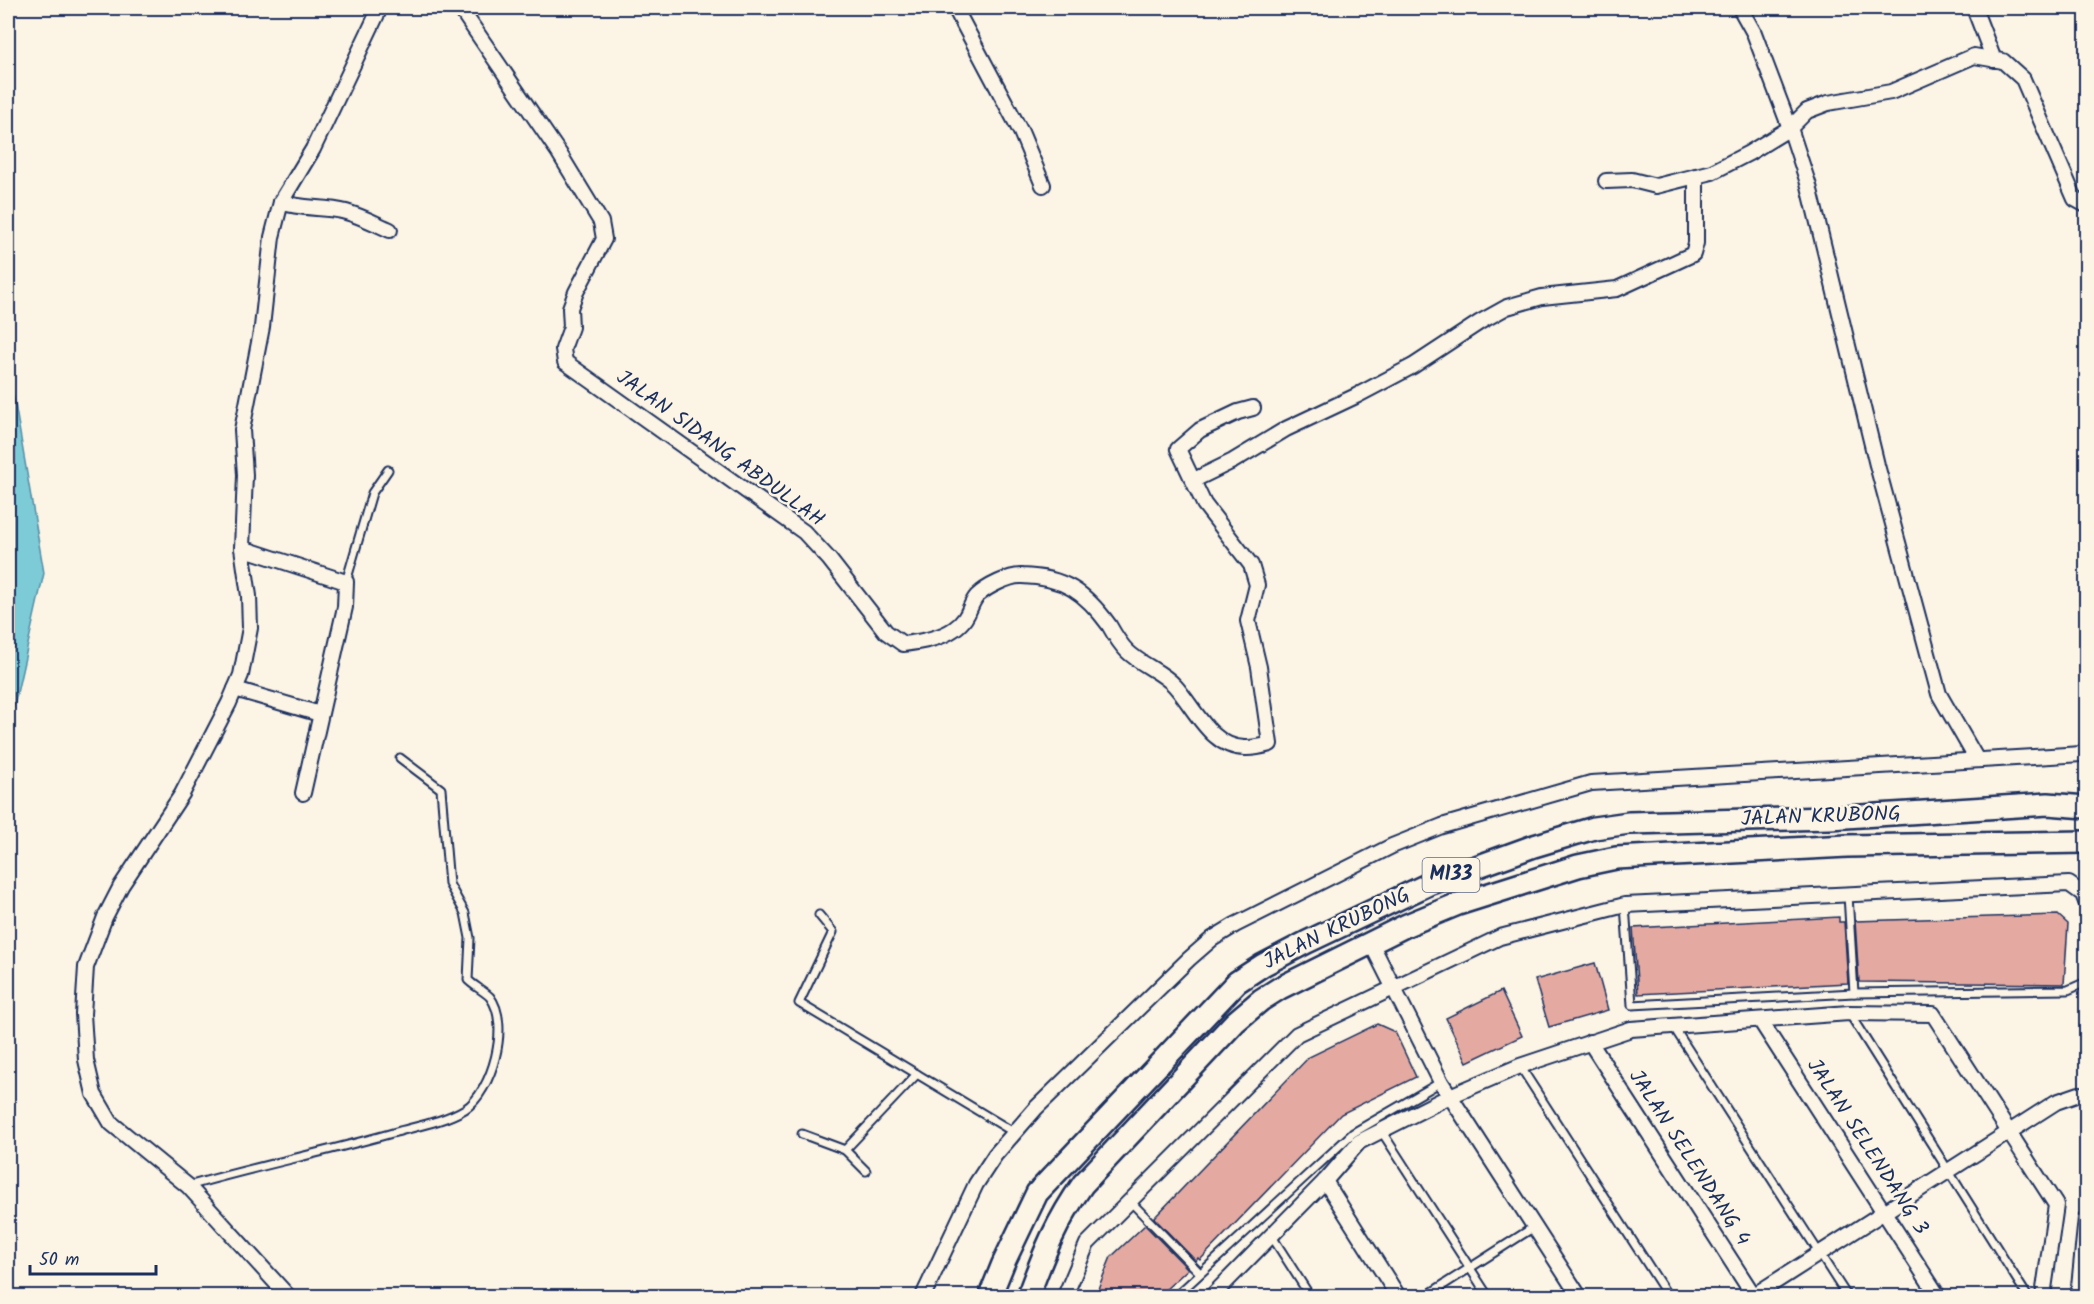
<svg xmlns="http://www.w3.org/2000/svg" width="2094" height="1304" font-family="Kalam,sans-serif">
	<rect width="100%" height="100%" fill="#fcf5e5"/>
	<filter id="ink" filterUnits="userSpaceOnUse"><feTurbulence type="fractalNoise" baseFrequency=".0167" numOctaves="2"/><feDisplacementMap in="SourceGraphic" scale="12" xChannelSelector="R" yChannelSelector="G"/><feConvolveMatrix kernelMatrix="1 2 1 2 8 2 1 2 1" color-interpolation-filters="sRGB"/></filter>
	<g filter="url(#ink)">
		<!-- water -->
		<path fill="#7bcbd7" stroke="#558da7" stroke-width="1.5" d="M8,363l36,210 -36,160z"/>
		<!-- building -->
		<g fill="#e4aaa1" stroke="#1b2f5e" stroke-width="1.5">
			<path d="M2058,915l10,9 -4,60 -205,-2 -4,-61z"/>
			<path d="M1839,917v5h5l4,61 -210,11 -5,-66z"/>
			<path d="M1595,963l13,47 -59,17 -14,-47z"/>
			<path d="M1501,991l21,45 -55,26 -21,-44z"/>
			<path d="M1377,1024l18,8 21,45 -75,37 -141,146 -2,-2 -2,3 -42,-43 155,-161z"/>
			<path d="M1145,1225l43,44 -25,23 -2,4h-66l16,-39z"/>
		</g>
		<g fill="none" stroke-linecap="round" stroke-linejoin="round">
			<!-- service casing -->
			<g stroke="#1b2f5e" stroke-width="11">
				<g id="service">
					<path d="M346,582l26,-89 16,-23"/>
					<path d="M1848,895l6,98"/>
					<path d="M1625,905l7,100 222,-12 214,-3 18,-8"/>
					<path d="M819,915l14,17 -34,71 216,130"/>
					<path d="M1849,1013l177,281"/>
					<path d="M1673,1026l174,270"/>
					<path d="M1520,1066l148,230"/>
					<path d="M1382,1132l106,164"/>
					<path d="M802,1134l43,16 21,21"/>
					<path d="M845,1150l72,-76"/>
					<path d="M188,1186c68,-20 139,-34 208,-54 22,-6 49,-11 69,-23 27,-17 46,-85 25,-112 -6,-6 -16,-11 -22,-17l2,-42 -5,-25 -16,-29 -8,-95 -41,-31"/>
					<path d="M1130,1201l70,72"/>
					<path d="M1271,1235l39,61"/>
					<path d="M1176,1296l177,-163 88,-51"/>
					<path d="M1426,1296l108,-69"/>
				</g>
			</g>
			<!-- minor casing -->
			<g stroke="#1b2f5e" stroke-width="18">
				<g id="minor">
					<path d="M460,8l99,145 42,69 3,17 -28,53 -6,16 1,19 -8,22 2,13 239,170 25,27 57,73 17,12c17,-2 37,-5 51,-15 17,-12 14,-23 23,-33 9,-9 33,-21 45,-20 42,1 63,16 87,49 5,9 11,19 18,26 14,14 36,21 48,35 20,22 37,64 72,62 8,0 16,-2 23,-4l-11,-77 -11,-46 9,-36 -6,-20 -47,-61 -26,-55 22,-19 38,-18 15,-4"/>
					<path d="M955,8l66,124 22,53"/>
					<path d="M1740,8l14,25 36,95 19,58 68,279 62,229 38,66"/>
					<path d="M1974,8l20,52"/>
					<path d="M1606,181l26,-1 24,6 56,-14 37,-19 41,-25 17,-17 21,-8 63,-11 83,-36 29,5 20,18 52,120 11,6"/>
					<path d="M281,202c21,8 44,4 65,10 15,4 30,12 44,18"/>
					<path d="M1194,480l39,-19 53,-32 70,-33 57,-30 67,-44 27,-15 35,-10 75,-8 76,-35 3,-11v-67"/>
					<path d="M242,548l104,34 -1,25 -42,186"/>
					<path d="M235,689l85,25"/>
					<path d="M1371,943l70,139 138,214"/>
					<path d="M1760,1020l178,276"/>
					<path d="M1590,1042l164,254"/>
					<path d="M1325,1181l73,115"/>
					<path d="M288,1296l-100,-110 -77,-63 -17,-29 -8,-34 -3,-46 3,-47 19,-50 16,-31 61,-92 47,-91 12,-28 9,-47 -1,-32 -7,-48 3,-73 -3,-45 20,-103 10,-90 9,-35 32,-53 67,-141"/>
					<path d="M923,1296l53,-112 19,-29 41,-47 153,-149 23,-20 23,-14 157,-79 50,-20 149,-43 460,-27 30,-2 5,-4"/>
					<path d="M1065,1296l22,-52 210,-210 203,-97 125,-32 444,-21 14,10 3,8"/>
					<path d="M1212,1296l113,-115 34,-39 91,-46 70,-30 111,-37 218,-16 84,1 123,191 -13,91"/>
					<path d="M1753,1296l303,-194 23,-8 7,1"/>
					<path d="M2078,1296l8,-78"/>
				</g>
			</g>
			<!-- primary casing -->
			<g stroke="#1b2f5e" stroke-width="26">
				<g id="primary">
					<path d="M990,1296l13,-32 34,-71 200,-211 26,-17 44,-23 122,-58 105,-38 60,-18 35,-5 201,-5 218,-14 38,3"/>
					<path d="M1028,1296c16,-43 28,-74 55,-112l152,-162 26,-22 19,-12 127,-63 51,-21 120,-38 38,-8 231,-12 239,-4"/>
				</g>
			</g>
			<!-- service -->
			<use href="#service" stroke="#fcf5e5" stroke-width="7"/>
			<!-- minor -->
			<use href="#minor" stroke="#fcf5e5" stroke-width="14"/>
			<!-- primary -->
			<use href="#primary" stroke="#fcf5e5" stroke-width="21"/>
		</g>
	</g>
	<g text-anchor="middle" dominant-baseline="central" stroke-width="5" stroke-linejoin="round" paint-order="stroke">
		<!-- shield labels -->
		<rect fill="#fcf5e5" stroke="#5e6a86" stroke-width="1.5" x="1422.5" y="858" width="57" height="34" rx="4.5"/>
		<g font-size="20" font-weight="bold" fill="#1b2f5e">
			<text x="1451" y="875">M133</text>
		</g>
		<!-- street labels -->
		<g font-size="21" fill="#1b2f5e" stroke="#fcf5e5">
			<text transform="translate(720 449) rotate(36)">JALAN SIDANG ABDULLAH</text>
			<text transform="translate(1821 817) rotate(-2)">JALAN KRUBONG</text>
			<text transform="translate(1337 929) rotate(-26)">JALAN KRUBONG</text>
			<text transform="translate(1867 1147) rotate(57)">JALAN SELENDANG 3</text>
			<text transform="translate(1689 1158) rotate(57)">JALAN SELENDANG 4</text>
		</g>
	</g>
	<!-- margin -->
	<rect width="2094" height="1304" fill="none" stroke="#fcf5e5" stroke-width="30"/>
	<rect x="15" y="15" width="2064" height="1274" fill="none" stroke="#1b2f5e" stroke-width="2" filter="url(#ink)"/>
	<!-- scale -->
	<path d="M30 1265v9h126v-9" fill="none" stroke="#1b2f5e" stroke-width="3"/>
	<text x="39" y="1265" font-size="18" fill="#1b2f5e" stroke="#fcf5e5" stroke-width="4.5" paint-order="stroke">50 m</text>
</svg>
